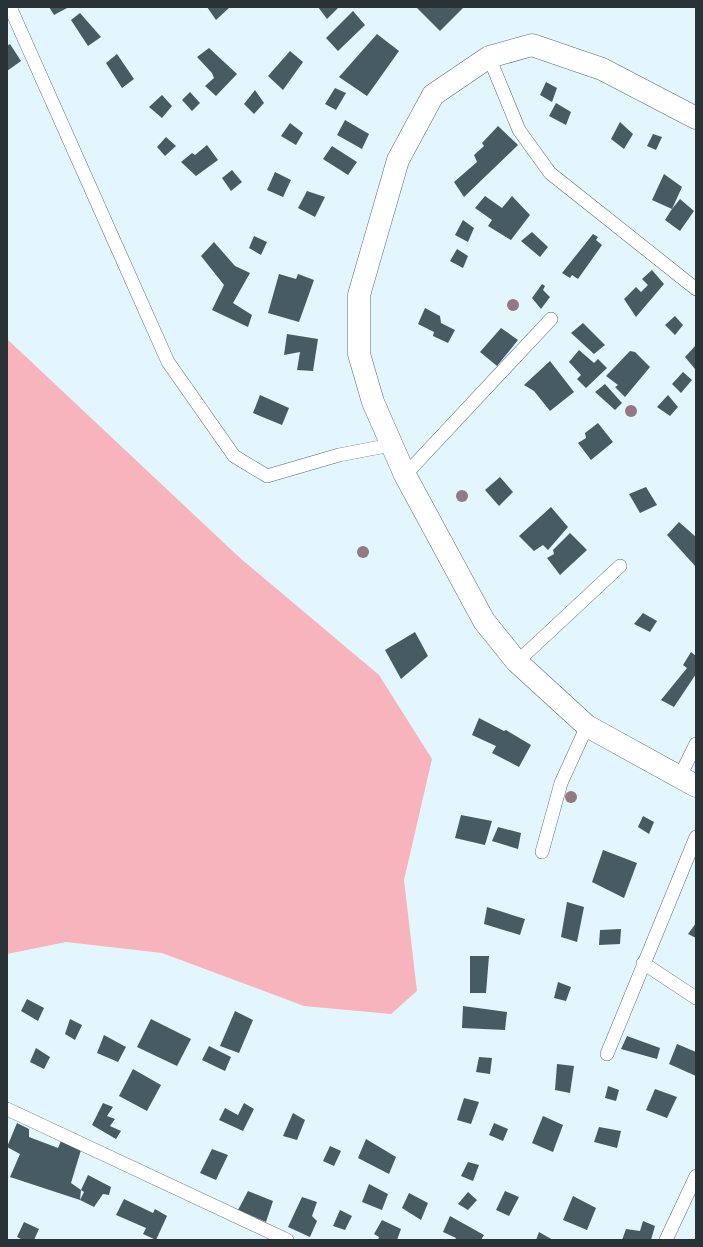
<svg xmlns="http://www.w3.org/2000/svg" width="703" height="1247" font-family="'Space Grotesk',sans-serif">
	<rect width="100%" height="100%" fill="#e3f6fd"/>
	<!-- green -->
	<path fill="#f7b4bc" d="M7,339l233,219 139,117 53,84 -28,121 13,111 -26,23 -87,-8 -142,-53 -96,-11 -59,12z"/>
	<!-- building -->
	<g fill="#475b62">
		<path d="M49,7h20l-15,8z"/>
		<path d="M207,7h23l-14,13z"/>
		<path d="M318,7h21l-12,12z"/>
		<path d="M416,7h48l-24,24z"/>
		<path d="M353,11l12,14 -27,26 -12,-13z"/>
		<path d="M80,13l21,24 -13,9 -17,-26z"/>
		<path d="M377,34l22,17 -32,45 -28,-19z"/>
		<path d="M10,44l11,17 -14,10v-25z"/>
		<path d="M209,48l28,26 -21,22 -11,-10 9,-8 -2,-5 -15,-16z"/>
		<path d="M290,51l13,11 -20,28 -15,-14z"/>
		<path d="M117,54l17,25 -12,9 -16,-25z"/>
		<path d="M546,82l11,6 -5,14 -12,-7z"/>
		<path d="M335,88l11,5 -10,17 -11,-6z"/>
		<path d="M255,90l9,13 -10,11 -10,-10z"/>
		<path d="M190,92l10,11 -8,8 -10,-11z"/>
		<path d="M162,95l10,11 -10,12 -13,-11z"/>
		<path d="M556,103l15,9 -5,13 -17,-9z"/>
		<path d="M345,120l24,14 -7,15 -25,-14z"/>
		<path d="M620,122l13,12 -9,15 -13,-10z"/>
		<path d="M290,123l13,10 -7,12 -15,-9z"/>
		<path d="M498,126l20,19 -54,52 -10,-15 23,-20 -3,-7 10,-9 -2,-3z"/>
		<path d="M653,134l9,3 -6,13 -9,-4z"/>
		<path d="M166,137l10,9 -11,10 -8,-9z"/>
		<path d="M207,145l11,15 -22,16 -15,-14 11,-9 3,2z"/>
		<path d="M332,146l25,16 -9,13 -25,-16z"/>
		<path d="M232,170l10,12 -11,9 -9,-13z"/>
		<path d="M275,172l16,8 -8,17 -16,-7z"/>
		<path d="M664,174l18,13 -10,22 8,-10 14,12 -14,20 -15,-11 7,-11 -20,-9z"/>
		<path d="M307,191l18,6 -10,20 -17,-9z"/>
		<path d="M485,196l17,12 10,-12 18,19 -19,25 -23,-14 4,-6 -17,-12z"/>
		<path d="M463,220l11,8 -6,14 -13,-7z"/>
		<path d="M532,232l16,15 -8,10 -19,-16z"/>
		<path d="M593,234l5,3 -2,3 6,5 -24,34 -6,-4 -2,3 -8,-5z"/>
		<path d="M254,236l13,6 -6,13 -12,-7z"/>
		<path d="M214,242l21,24 15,7 -17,30 19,12 -4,12 -36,-17 12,-25 -23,-29z"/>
		<path d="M457,249l11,7 -5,12 -13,-7z"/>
		<path d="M652,270l12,14 -28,33 -12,-18 12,-12 5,5 7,-7 -6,-6z"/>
		<path d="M279,274l17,5 2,-5 16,6 -15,42 -31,-9z"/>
		<path d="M542,284l3,2 -2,4 7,7 -9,12 -9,-11z"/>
		<path d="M425,308l15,8 1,7 14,7 -7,13 -15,-7 1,-4 -16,-8z"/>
		<path d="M675,316l8,9 -8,10 -10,-10z"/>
		<path d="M583,323l22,22 -11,9 -23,-21z"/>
		<path d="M501,328l17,12 -21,26 -17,-14z"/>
		<path d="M287,334l31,5 -5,32 -16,-1 3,-18 -16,3z"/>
		<path d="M696,345v23l-1,1 -10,-12z"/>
		<path d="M579,350l15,13 4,-4 9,9 -21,20 -9,-9 4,-4 -12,-13z"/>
		<path d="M630,351l5,1 15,15 -25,30 -10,-10 3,-2 -12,-9z"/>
		<path d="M550,361l24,31 -24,19 -16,-20 -10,-6z"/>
		<path d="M683,372l9,8 -11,13 -9,-9z"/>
		<path d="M605,384l17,19 -7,7 -20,-18z"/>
		<path d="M260,395l29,13 -7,17 -29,-12z"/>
		<path d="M668,395l10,12 -8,9 -13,-9z"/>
		<path d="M598,423l15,19 -22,18 -13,-17 8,-5 -1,-5z"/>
		<path d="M500,477l13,15 -14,14 -14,-16z"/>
		<path d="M646,487l11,18 -17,8 -11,-19z"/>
		<path d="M551,507l17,20 -20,23 -5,-5 -9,6 -15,-15z"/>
		<path d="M679,522l17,15v30l-29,-32z"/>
		<path d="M570,533l17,17 -27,25 -13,-17 7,-4 -1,-4z"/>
		<path d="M643,613l14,8 -7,11 -16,-8z"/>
		<path d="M415,632l13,24 -27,23 -16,-29z"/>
		<path d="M691,652l5,4v18l-22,33 -13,-7 26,-32 -4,-3z"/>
		<path d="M479,718l25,13 2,-1 25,15 -12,22 -27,-14 4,-7 -24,-11z"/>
		<path d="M461,815l31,6 -7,24 -30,-7z"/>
		<path d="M643,816l11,6 -5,12 -11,-7z"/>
		<path d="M498,827l23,6 -3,16 -26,-8z"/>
		<path d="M603,850l34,13 -13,35 -32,-16z"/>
		<path d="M567,902l17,5 -7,35 -16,-5z"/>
		<path d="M487,907l38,12 -5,16 -36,-11z"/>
		<path d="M696,923v15l-8,-4z"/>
		<path d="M621,929l-1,15 -21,1 1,-15z"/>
		<path d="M470,956h19l-3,37h-16z"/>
		<path d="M558,982l13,5 -5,14 -12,-3z"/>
		<path d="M27,999l17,9 -6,13 -17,-10z"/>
		<path d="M463,1006l44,6 -2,18 -43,-2z"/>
		<path d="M235,1011l18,9 -14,33 -19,-7z"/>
		<path d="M70,1019l12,6 -7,15 -10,-6z"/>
		<path d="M151,1019l40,20 -14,27 -40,-19z"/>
		<path d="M104,1035l22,12 -8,15 -21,-9z"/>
		<path d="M627,1036l33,12 -3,11 -36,-10z"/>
		<path d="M677,1044l19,8v24l-27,-12z"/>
		<path d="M209,1046l22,11 -6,14 -23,-11z"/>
		<path d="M36,1048l14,9 -6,12 -14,-7z"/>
		<path d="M479,1057l13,1 -2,16 -14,-2z"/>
		<path d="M557,1064l17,2 -4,27 -15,-3z"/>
		<path d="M133,1069l28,16 -14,26 -28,-15z"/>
		<path d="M608,1086l11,4 -3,11 -11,-3z"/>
		<path d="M655,1089l22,8 -10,21 -21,-8z"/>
		<path d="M464,1098l15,4 -8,22 -14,-4z"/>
		<path d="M103,1103l10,4 -6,9 8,3 -5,7 11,5 -5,8 -24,-14z"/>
		<path d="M244,1103l10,6 -11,22 -24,-11 6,-12 13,7z"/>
		<path d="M293,1113l12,7 -8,20 -14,-4z"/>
		<path d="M543,1116l20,9 -10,27 -21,-9z"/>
		<path d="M17,1123l12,6v8l29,11 3,-7 20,9 -10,33 10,7 -1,10 -70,-23 10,-23 -13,-7z"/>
		<path d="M494,1123l14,6 -5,12 -14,-6z"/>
		<path d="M599,1127l22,4 -4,17 -23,-6z"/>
		<path d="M366,1139l30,18 -7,17 -31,-16z"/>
		<path d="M330,1146l11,5 -7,15 -11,-5z"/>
		<path d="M212,1149l16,6 -12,25 -16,-7z"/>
		<path d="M468,1162l11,3 -6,16 -12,-5z"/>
		<path d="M88,1175l23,12 -2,8 -6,-1 -9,13 -14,-7 4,-8 -3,-2z"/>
		<path d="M369,1184l19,10 -6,16 -20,-8z"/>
		<path d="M248,1191l25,10 -7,21 -28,-12z"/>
		<path d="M505,1191l14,6 -10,19 -13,-6z"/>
		<path d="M468,1192l9,8 -9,10 -10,-6z"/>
		<path d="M409,1193l19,10 -7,17 -19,-12z"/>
		<path d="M573,1196l23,12 -9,22 -24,-10z"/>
		<path d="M302,1197l15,5 -5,14 5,5 -7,16 -22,-10z"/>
		<path d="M124,1199l29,14 2,-4 12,7 -11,24 -13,-6 3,-6 -30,-13z"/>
		<path d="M340,1210l12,6 -7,14 -12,-4z"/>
		<path d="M450,1216l34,19 -3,5h-26l1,-2 -13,-6z"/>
		<path d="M382,1220l19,9 -4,11h-19l1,-3 -5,-3z"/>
		<path d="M643,1221l12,5 -4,14h-29l4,-11 14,2z"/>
		<path d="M24,1222l15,7 -5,11h-11l-6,-3z"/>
		<path d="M539,1232l14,8h-17z"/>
	</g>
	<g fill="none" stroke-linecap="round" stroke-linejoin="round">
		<!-- lane casing -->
		<g stroke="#576c74" stroke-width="14">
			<g id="lane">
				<path d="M10,7l158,355 66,94 33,20 72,-21 52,-10"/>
				<path d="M489,57l30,73 31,43 146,116"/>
				<path d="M405,475l146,-156"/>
				<path d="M517,662l103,-96"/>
				<path d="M679,778l17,-34"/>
				<path d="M542,852l19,-69 26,-57"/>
				<path d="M643,963l53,35"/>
				<path d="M607,1054l89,-217"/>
				<path d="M7,1109l280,131"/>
				<path d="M666,1240l30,-64"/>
			</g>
		</g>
		<!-- street casing -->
		<g stroke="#576c74" stroke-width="23">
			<path id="street" d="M696,118l-94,-49 -70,-24 -43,12 -56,38 -35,65 -39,135v59l14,48 32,73 79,146 33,41 70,64 109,60"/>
		</g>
		<!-- lane -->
		<use href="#lane" stroke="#fff" stroke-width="13"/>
		<!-- street -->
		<use href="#street" stroke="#fff" stroke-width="22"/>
	</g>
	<!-- trees -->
	<g fill="#927983">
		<circle cx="513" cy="305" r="6"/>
		<circle cx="631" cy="411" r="6"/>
		<circle cx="462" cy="496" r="6"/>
		<circle cx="363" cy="552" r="6"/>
		<circle cx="571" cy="797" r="6"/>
	</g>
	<!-- border -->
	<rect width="703" height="1247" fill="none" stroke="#293236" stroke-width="16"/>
</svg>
